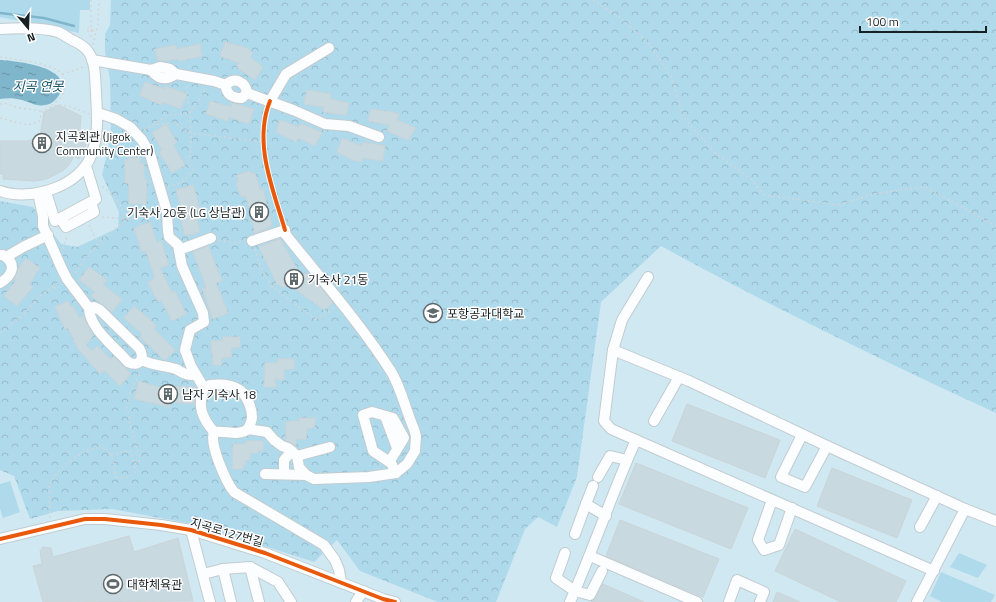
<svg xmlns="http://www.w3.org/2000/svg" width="996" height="602" font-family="'Titillium Web','Noto Sans KR',sans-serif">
	<defs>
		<pattern id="forest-crowns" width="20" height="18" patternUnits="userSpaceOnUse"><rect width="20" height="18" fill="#afdaec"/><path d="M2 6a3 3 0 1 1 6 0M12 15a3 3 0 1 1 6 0" fill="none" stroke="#96bbca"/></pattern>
		<pattern id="water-ripples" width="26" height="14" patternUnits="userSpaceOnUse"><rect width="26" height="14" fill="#80b6cb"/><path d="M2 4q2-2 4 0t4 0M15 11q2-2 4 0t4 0" fill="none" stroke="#6894a4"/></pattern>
	</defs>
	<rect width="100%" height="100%" fill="#e3f0f5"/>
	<!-- built -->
	<path fill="#d0e8f2" d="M0,0h497l499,370v232h-996z"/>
	<!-- green -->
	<g fill="#afdaec">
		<path d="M0,0h90v10h-10l-1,23 -79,-16z"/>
		<path d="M10,481l10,31 -17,6 -3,-9v-25z"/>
		<path d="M959,553l28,12 -9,13 -28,-11z"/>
		<path d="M941,572l54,23 -4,7h-49l-12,-6z"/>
	</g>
	<!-- forest -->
	<path fill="url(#forest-crowns)" d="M111,0h885v413c-113,-52 -226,-107 -335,-167l-60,56 -24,175 -20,50 -19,-10 -13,12 -29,73h-58l-78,-31 -23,-31 -23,22 -116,-37 -86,-16 -54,2 -28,8 -16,-43 -14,-6v-269l33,6 28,37 16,3 41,-19 1,-16 -17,-37 9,-38 -1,-57 -5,-29v-17l5,-9z"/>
	<!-- water -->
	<path fill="url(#water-ripples)" d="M0,60c15,1 70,6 61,31 -3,7 -8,13 -16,14 -8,2 -16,-3 -23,-5 -8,-2 -15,-2 -22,-1z"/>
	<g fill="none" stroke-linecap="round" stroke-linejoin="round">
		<!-- stream -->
		<path stroke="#80b6cb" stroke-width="2.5" d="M0,13l44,5 30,8"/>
	</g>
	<!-- building -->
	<g fill="#c9d9e0" stroke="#cad4d8">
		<path d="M225,42l22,6 6,5 -3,4 13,10 -8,13 -18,-13 2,-4 -19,-7z"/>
		<path d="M200,44l2,12 -23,5 -1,-2 -14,2h-6l-3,-12 21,-4 1,4z"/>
		<path d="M145,82l19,7 1,-3 22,8 -6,15 -18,-7 -2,3 -22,-10z"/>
		<path d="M307,90l24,4 -1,5 19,4 -2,12 -24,-3 1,-5 -20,-3z"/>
		<path d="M210,101l21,6 1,-4 22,6 -5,15 -20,-7 -1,4 -22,-7z"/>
		<path d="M59,105l22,11 -1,14h2v12l4,2 -7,15 -5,-3 -5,9 -5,5 -15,8 -7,2 -8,1 -31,-2v-5h-3v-33h28l7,-2 5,-4 1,-5 3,-18z"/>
		<path d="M371,109l20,3 8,2 -2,6 19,8 -8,12 -21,-9 2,-6 -21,-4z"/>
		<path d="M280,120l19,7 2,-3 21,8 -7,14 -16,-8 -3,4 -20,-10z"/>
		<path d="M166,124l11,19 -4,2 12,20 -13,8 -13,-21 3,-2 -10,-17z"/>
		<path d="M342,138l19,8 2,-4 22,4 -2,15 -20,-3 -1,3h-7l-18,-9z"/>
		<path d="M128,158h13l-1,6h4v15h3l-1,25h-17v-21h-4v-23h3z"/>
		<path d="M250,171l1,3 4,-1 5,17 3,-1 9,37 -6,2v1l-11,4 -9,-37 -5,1 -5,-15h3l-2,-7z"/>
		<path d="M193,185l7,24 -5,2 5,21 -15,4 -6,-24h3l-6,-22z"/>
		<path d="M150,222l7,21 4,-2 8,24 -9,3 12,25 3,-2 11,23 -14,7 -11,-21 -3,2 -10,-20 7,-4 -9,-27 -4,1 -8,-24z"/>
		<path d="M280,239l17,30 6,5 3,-1 8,6 19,24 -9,7 -36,-26 -4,4 -7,-4 -18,-37z"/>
		<path d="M208,246l14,35 -6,2 12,30 -15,6 -11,-31 4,-1 -13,-35z"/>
		<path d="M26,258l14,10 -11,16 4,3 -16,19 -13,-10 12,-16 -2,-1 4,-10z"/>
		<path d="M89,267l18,13 -4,5 19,14 -10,13 -21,-16 4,-4 -16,-12z"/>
		<path d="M68,301l3,6 2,-1 6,12 4,-2 10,20 -7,9 6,6 5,-5 14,13 3,-2 17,17 -11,12 -16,-16 -4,4 -22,-25 -10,-21 -3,1 -10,-22z"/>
		<path d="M134,306l22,19 -2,4 21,21 -10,10 -2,-1 -23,-22 2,-3 -18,-16z"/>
		<path d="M223,337h17v10l-9,1 1,9 -11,1 1,7h-9l-2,-24h12z"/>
		<path d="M278,359h16v10h-10v11l-9,-1 1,8h-12l1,-24h12z"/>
		<path d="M139,381l30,9 1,-4 26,1 1,2 -3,15 -23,-2 -1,5 -36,-8z"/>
		<path d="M687,404l93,36 -15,38 -93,-37z"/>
		<path d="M299,418h17l-2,10h-7l-1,11h-10v7l-10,-5v-19l13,-1z"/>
		<path d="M246,441h17v10l-5,-1v3h-8v7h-5l1,5h-3v4h-11l1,-25h13z"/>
		<path d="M636,463l112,45 -17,41 -112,-45z"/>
		<path d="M832,468l80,32 -15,38 -80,-32z"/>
		<path d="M620,520l99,39 -16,38 -97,-41z"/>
		<path d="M795,529l111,52 -10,21h-55l-66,-31z"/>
		<path d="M129,536l5,16 44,-14 15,63 -150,1 -10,-36 9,-2 -2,-13 3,-4 8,1 2,9z"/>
		<path d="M603,584l41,18h-53l5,-4z"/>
		<path d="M777,592l23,10h-27z"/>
	</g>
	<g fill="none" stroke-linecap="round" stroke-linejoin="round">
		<!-- minor casing -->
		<g stroke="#c1ccd0" stroke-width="12">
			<g id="minor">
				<path d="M0,29c17,-1 42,-2 58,3 5,2 10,6 16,9 4,2 8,4 12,8 10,10 9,30 10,44 1,21 3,40 -4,60 -10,33 -61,49 -92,38"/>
				<path d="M92,60l59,10 9,-3 10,2 6,5 38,7 12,4"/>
				<path d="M151,70c7,9 15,11 25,4"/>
				<path d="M226,85c0,10 7,13 16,13l5,-5"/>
				<path d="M226,85c8,-9 20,-3 21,8"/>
				<path d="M247,93l46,17 32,14 24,2 30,11"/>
				<path d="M270,101l16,-27 43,-26"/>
				<path d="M98,113l18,6 14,8 12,13 8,14 17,58 1,19 1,6 9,8 4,21 21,47 1,9 -14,8 -5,20 6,16 13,22"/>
				<path d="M46,192l9,29 41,-22 -10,-33"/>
				<path d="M38,193l5,23v10l18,41 6,12 22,29 5,-1 6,3 39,38c7,10 0,20 -11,14 -13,-15 -39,-34 -39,-54"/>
				<path d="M61,219l5,8 4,-2 24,-13 -3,-10"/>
				<path d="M179,250l32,-12"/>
				<path d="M6,257l17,-10 25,-12"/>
				<path d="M0,283c12,-7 18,-19 3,-28h-3"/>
				<path d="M613,350l76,31 138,65 138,63 31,12"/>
				<path d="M142,360c8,5 25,6 34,9 6,3 9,6 15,6l3,-2"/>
				<path d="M210,385c9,-1 20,-1 28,4 8,4 14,19 14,28 0,4 -2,8 -4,12 -10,8 -22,1 -34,3 -12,-14 -17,-26 -10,-44z"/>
				<path d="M385,416l12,32"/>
				<path d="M654,421l25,-44"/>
				<path d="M248,429l19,3 7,8 8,6 6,2 9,8 2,11 7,8 8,4 55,-2 27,-4 11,-9 8,-13 1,-15 -2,-7c-8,-18 -12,-38 -22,-56 -31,-49 -70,-93 -106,-138l-1,-5 -33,11"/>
				<path d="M214,432c-5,12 12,50 20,60l90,53 11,15 4,10 2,12"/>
				<path d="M802,435l-21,42 24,10 22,-41"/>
				<path d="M636,440l-25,-11 -7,-8 9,-71 9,-30 26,-43"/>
				<path d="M297,456l33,-9"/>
				<path d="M391,463l-18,-12 -10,-36 9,-3 21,6 11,20 -14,23 6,12"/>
				<path d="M265,474l41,1"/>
				<path d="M284,474v-14l8,-9"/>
				<path d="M598,477l12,-21 17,4"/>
				<path d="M772,500l-14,40 6,10 15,-5 13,-37"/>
				<path d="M586,504l7,-18"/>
				<path d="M920,527l17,-31"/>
				<path d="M191,530l19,72"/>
				<path d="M575,534l11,-30 20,12"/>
				<path d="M0,539l85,-20h20l56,6 30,5 74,23 118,46 12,3"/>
				<path d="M565,553l-9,25 19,13 15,4 12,-24"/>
				<path d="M590,556l107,46"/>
				<path d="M250,567l28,15 13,20"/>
				<path d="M223,569l27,-2 9,35"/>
				<path d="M203,574l20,-5 8,33"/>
				<path d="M356,602l7,-11"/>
				<path d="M570,602c24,-54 42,-109 66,-162l298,131"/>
				<path d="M729,602l8,-22 27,12 -4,10"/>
				<path d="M917,602l48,-93"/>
			</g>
		</g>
		<!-- path -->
		<g stroke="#d3d6d8" stroke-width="1.5" stroke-dasharray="2 3" stroke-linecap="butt">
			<path d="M593,0l25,16 29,25 24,35 13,42 32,36 35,25 13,16 75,10 34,-11 49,-7 13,5 61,34"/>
			<path d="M87,28h5v3"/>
			<path d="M87,31h10"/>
			<path d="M93,45l5,-22 1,-23"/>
			<path d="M0,57c15,2 52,6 62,17 2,2 3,6 3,8 1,11 -5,17 -13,23"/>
			<path d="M62,74l14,-4 9,-4"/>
			<path d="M0,104l4,-1 15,5 22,3"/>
			<path d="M0,118l27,7 12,-3 3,-11c22,-11 25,-5 47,3"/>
			<path d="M152,125l22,-2 17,10 73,9"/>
			<path d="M144,130l24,-15 22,-2 -4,-28"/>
			<path d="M102,154l40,3"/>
			<path d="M168,186c12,-2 19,-6 25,-16l-5,-7 3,-12v-18l-1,-20 11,-16 4,-8"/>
			<path d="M102,217l25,2 30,-4"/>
			<path d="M89,225l9,18"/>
			<path d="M219,240l14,3 10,-1"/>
			<path d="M63,249l4,-13"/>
			<path d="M255,249l6,19 11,19 43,32 3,3"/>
			<path d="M75,273l23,-30 29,-24c-5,-14 -13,-23 -25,-33"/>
			<path d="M54,287l2,4"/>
			<path d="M272,287l5,-3"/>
			<path d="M315,319l14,-7 5,-5"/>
			<path d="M0,333l21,-16 21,-23 16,-11"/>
			<path d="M111,455l19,-5 4,14"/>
			<path d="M50,518l-1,-34c5,-3 5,-8 9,-12 8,-10 44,-37 53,-17 2,6 3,15 5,22 6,2 15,0 19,-4l-1,-9 5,-2 1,-5 -9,-29 -4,-21 4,-17 10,-19"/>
		</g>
		<!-- minor -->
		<use href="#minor" stroke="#fbfdfe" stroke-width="10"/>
		<!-- path-bridge -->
		<path stroke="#d3d6d8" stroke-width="1.5" stroke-dasharray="2 3" stroke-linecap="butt" d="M91,37v-37"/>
		<!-- cycleway casing -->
		<g stroke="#fff" stroke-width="6">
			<g id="cycleway">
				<path d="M270,101c-17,42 3,88 15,129"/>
				<path d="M0,539l85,-20h20l56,6 30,5 74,23 118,46 12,3"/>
			</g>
		</g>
		<!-- cycleway -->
		<use href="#cycleway" stroke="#e8590c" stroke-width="4"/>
	</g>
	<!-- icons -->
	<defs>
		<g id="building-ring" transform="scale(1)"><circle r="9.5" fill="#fff" stroke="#5e696c" stroke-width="1.5"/><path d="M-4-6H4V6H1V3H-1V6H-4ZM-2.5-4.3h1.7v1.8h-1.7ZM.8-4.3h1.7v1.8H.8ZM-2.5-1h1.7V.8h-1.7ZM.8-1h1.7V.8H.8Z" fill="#5e696c"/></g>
		<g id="university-ring" transform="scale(1)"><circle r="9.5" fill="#fff" stroke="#5e696c" stroke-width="1.5"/><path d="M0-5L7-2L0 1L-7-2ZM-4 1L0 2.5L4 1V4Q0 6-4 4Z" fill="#5e696c"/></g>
		<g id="stadium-ring" transform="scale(1)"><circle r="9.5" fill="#fff" stroke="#5e696c" stroke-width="1.5"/><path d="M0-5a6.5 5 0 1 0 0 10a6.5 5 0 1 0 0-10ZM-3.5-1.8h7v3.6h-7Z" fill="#5e696c"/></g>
	</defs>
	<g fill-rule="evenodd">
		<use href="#building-ring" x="42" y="143"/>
		<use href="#building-ring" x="259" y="212"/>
		<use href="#building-ring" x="294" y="279"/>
		<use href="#university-ring" x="433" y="313"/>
		<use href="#building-ring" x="168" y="394"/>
		<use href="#stadium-ring" x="113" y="584"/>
	</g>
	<g text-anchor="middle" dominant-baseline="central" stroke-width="3" stroke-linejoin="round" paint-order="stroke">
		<!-- poi labels -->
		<g font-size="12" fill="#172023" stroke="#fff" text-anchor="start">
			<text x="56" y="136">지곡회관 (Jigok<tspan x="56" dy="14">Community Center)</tspan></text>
			<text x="245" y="212" text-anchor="end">기숙사 20동 (LG 상남관)</text>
			<text x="308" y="279">기숙사 21동</text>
			<text x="447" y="313">포항공과대학교</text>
			<text x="182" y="394">남자 기숙사 18</text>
			<text x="127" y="584">대학체육관</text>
		</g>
		<!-- street labels -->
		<g font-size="12" fill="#172023" stroke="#fff">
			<text transform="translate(227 532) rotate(16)">지곡로127번길</text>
		</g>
		<!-- water labels -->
		<g font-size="13" font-style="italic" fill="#1c566b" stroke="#fff">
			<text x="38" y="86">지곡 연못</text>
		</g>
	</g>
	<!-- north arrow -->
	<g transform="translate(28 28) rotate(161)" stroke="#ffffff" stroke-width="3" paint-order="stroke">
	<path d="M0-3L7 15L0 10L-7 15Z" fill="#172023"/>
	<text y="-6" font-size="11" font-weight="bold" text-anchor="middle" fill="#172023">N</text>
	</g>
	<!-- scale -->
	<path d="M860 26v6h126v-6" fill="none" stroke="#172023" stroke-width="2"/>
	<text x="866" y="26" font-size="12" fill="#172023" stroke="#ffffff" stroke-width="3" paint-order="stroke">100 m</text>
</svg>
